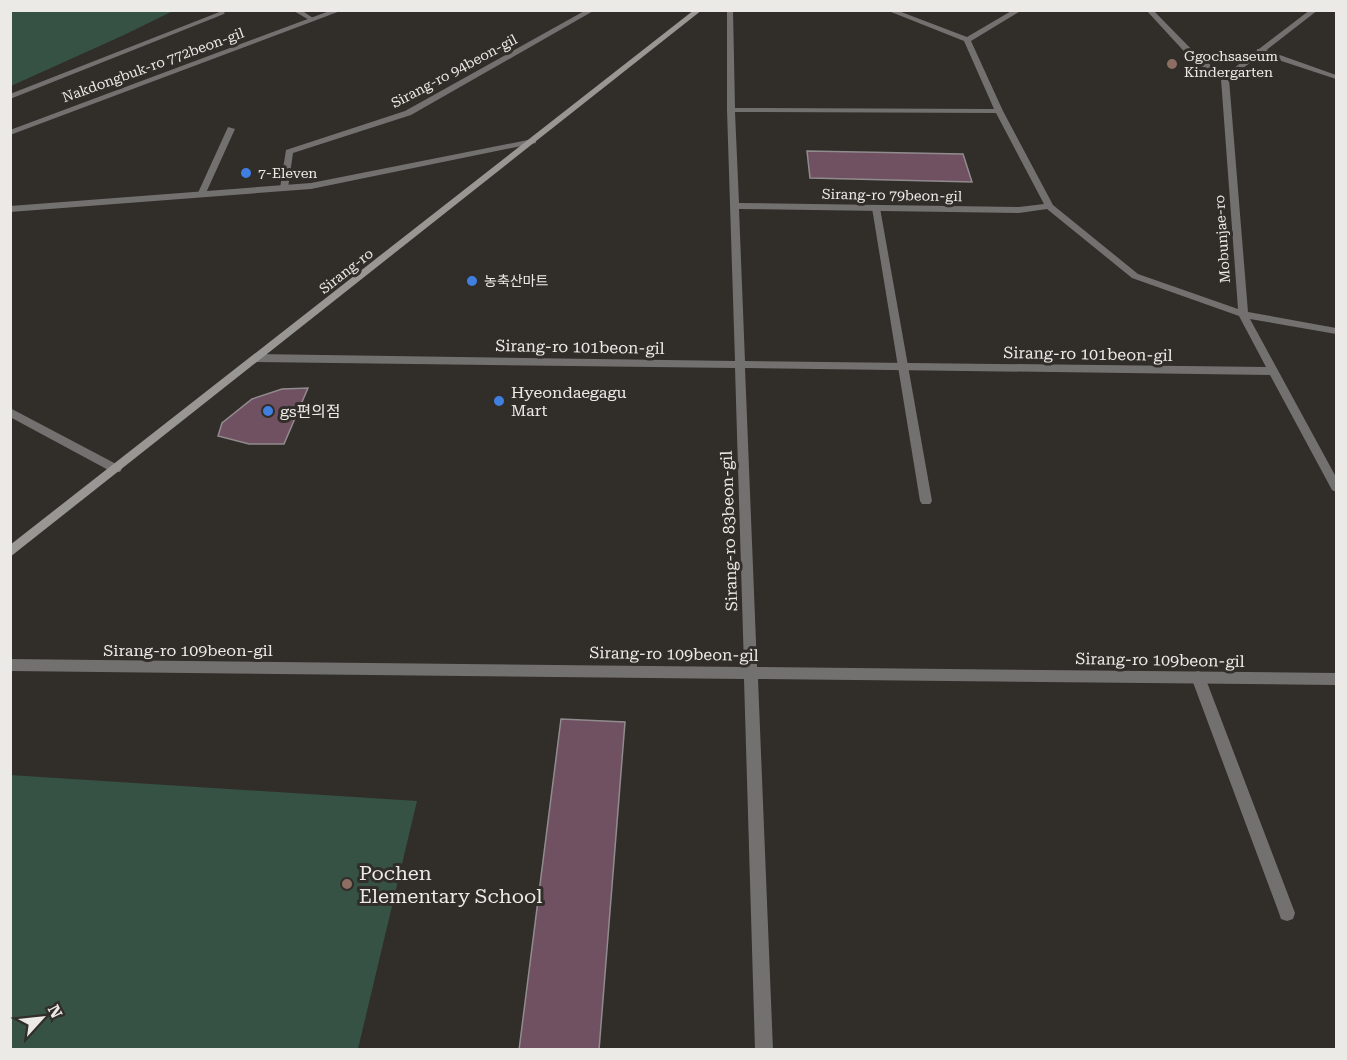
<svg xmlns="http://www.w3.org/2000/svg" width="1347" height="1060" font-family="'Roboto Serif','Noto Sans KR',serif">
	<rect width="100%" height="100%" fill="#312d29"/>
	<!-- green -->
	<g fill="#365244">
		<path d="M10,11l1,-1 162,1 -49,24 -113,51z"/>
		<path d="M10,775l407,26 -59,248h-347z"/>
	</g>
	<!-- building -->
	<g fill="#6f5161" stroke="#928b8e" stroke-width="1.5">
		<path d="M807,151l156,3 9,28 -162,-4z"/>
		<path d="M308,388l-24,56h-35l-31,-8 4,-13 30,-24 30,-10z"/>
		<path d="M561,719l64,3 -26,328h-80z"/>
	</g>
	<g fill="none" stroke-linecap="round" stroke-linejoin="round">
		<!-- service -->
		<g fill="#72716f" fill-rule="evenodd">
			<path d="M292,10h9l15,10 -5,1z"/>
			<path d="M586,10h9l-184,105 -118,38 -5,35 -4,3 -4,-3 6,-38 119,-39z"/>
			<path d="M1257,49h6l73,26v4l-79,-26z"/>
			<path d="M228,127l7,2 -30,66 -7,2 -1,-2z"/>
			<path d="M876,205l4,3 52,293 -2,3h-8l-2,-3 -48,-293z"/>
			<path d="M10,408l110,58 2,3 -2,3h-8l-102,-55z"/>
			<path d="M1198,671l5,2 2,4 90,236 -2,6 -6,2 -6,-2 -2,-6 -88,-236 2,-4z"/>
		</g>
		<!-- minor -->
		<g fill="#72716f" fill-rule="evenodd">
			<path d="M332,10h11l-333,125v-5z"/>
			<path d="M727,10h6l2,98 259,1 -30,-68 -78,-31h10l71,27 46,-27h9l-51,31 32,70 50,94 85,69 100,35 -17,-230 -29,-19 -46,-50h7l45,46 27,19 85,-65h8l-89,69 19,233 88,16v6l-86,-15 86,158v15l-4,-2 -62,-115 -525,-7 12,299 579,6v12l-578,-6 15,371h-18l-11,-371 -734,-8v-12l734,8 -9,-299 -479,-6 -5,-4 5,-4 479,7 -8,-251zM735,112l261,1 48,91 -25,3 -280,-4zM739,209l280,4 28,-4 85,69 107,38 27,51 -521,-6z"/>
			<path d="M222,11l3,2 -1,1 -214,85v-5z"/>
			<path d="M533,139h3v4l-225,46 -301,23v-6l301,-23z"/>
		</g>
		<!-- secondary -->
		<path fill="#999793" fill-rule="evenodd" d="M694,10h8l-692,547v-12z"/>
	</g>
	<!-- markers -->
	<g fill="#8d6e63" stroke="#312d29" stroke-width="2">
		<circle cx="1172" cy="64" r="6"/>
		<circle cx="347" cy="884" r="6"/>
	</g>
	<g fill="#3f7fe0" stroke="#312d29" stroke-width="2">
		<circle cx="246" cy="173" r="6"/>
		<circle cx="472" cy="281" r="6"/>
		<circle cx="499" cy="401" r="6"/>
		<circle cx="268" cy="411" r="6"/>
	</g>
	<g text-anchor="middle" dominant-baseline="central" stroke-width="6" stroke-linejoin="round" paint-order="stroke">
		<!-- far-poi labels -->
		<g font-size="14" fill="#eceae7" stroke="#312d29" text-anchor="start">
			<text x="1184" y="56">Ggochsaseum<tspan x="1184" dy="16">Kindergarten</tspan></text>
			<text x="258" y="173">7-Eleven</text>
			<text x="484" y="281">농축산마트</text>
		</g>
		<!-- far-street labels -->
		<g font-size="14" fill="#eceae7" stroke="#312d29">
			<text transform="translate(153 65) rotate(-20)">Nakdongbuk-ro 772beon-gil</text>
			<text transform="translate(454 71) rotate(-28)">Sirang-ro 94beon-gil</text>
			<text transform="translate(892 195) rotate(1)">Sirang-ro 79beon-gil</text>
			<text transform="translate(1222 239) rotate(-94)">Mobunjae-ro</text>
			<text transform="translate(346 271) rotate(-38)">Sirang-ro</text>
		</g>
		<!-- street labels -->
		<g font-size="16" fill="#eceae7" stroke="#312d29">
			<text transform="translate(580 347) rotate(1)">Sirang-ro 101beon-gil</text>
			<text transform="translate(1088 354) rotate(1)">Sirang-ro 101beon-gil</text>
			<text transform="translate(729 531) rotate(-92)">Sirang-ro 83beon-gil</text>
			<text x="188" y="650">Sirang-ro 109beon-gil</text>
			<text transform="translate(674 654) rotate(1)">Sirang-ro 109beon-gil</text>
			<text transform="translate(1160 660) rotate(1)">Sirang-ro 109beon-gil</text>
		</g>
		<!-- poi labels -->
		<g font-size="16" fill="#eceae7" stroke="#312d29" text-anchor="start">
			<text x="511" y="392">Hyeondaegagu<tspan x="511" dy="18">Mart</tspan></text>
			<text x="280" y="411">gs편의점</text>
		</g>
		<!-- near-poi labels -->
		<g font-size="20" fill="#eceae7" stroke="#312d29" text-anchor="start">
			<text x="359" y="873">Pochen<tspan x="359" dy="23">Elementary School</tspan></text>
		</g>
	</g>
	<!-- border -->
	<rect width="1347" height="1060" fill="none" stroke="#eceae7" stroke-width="24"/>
	<!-- north arrow -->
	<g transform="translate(42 1018) rotate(63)" stroke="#312d29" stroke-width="4.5" paint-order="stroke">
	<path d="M0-4.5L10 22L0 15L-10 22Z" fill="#eceae7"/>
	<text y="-9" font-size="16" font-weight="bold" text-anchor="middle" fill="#eceae7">N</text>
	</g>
</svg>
